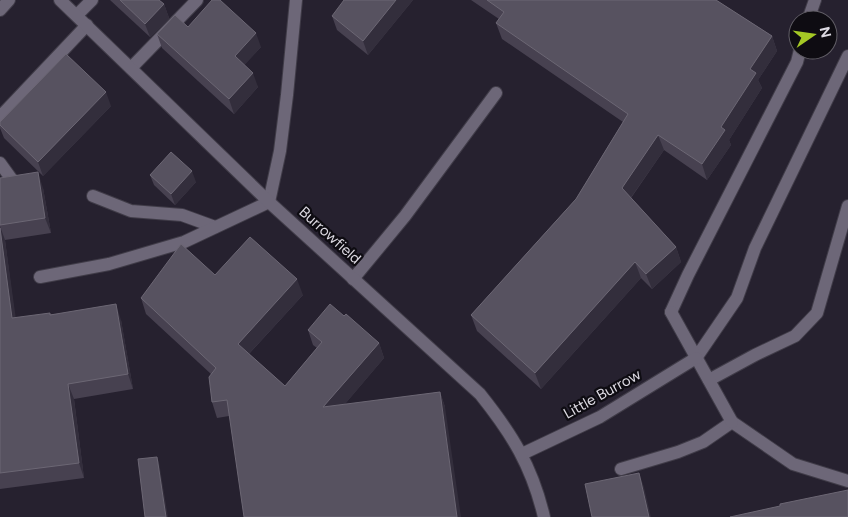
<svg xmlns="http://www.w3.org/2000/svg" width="848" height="517" font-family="Figtree,sans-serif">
	<rect width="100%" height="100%" fill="#26212f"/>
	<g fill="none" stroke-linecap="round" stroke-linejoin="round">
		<!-- lane casing -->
		<g stroke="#403c48" stroke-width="14">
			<g id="lane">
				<path d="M77,15l15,-15"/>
				<path d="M808,20l7,-20"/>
				<path d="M131,68l66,-68"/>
				<path d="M0,117l87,-92"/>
				<path d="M0,163l13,18"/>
				<path d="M93,196l38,15 51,4 33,12"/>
				<path d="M40,277l69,-13 75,-22 85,-40 11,-51 7,-56 9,-95"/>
				<path d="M353,279l52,-63 91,-123"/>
				<path d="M671,312l17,-37 109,-213 3,-12"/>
				<path d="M696,358l41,-60 18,-50 93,-192"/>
				<path d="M709,380l46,-25 40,-19 22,-23 31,-107"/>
				<path d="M621,469l57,-17 25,-10 29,-20 61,42 55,17"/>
			</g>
		</g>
		<!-- street casing -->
		<g stroke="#403c48" stroke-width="14">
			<g id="street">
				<path d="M60,0l209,202 211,192c32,40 52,72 64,123"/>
				<path d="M0,10l9,-10"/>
				<path d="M671,312l61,110"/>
				<path d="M522,454l78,-37 96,-59"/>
			</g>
		</g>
		<!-- lane -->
		<use href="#lane" stroke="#6d6778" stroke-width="12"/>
		<!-- street -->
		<use href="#street" stroke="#6d6778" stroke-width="12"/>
	</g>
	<!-- wall -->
	<g fill="#474150">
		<path d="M110,0h49l5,4 5,14 -19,19z"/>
		<path d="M413,0l-45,55 -31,-25 -5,-14z"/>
		<path d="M471,0h245l56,36 5,15 -19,29 4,8 -33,52 2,5 -24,35 -43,-30 -33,48 45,49 5,15 -29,27 -11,-11 -100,111 -64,-58 -6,-16 105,-116 47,-77 -121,-83 -6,-16 3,-4z"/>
		<path d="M188,27l73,20 -17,18 14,22 -24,27 -72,-66 -5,-14z"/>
		<path d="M111,106l-68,70 -39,-38 -4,-10v-6z"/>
		<path d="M150,175l46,7 -21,23 -21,-20z"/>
		<path d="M0,178l43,10 8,45 -46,7 10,78 36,-4 70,6 12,69 -59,10 10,79 -84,11z"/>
		<path d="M303,295l-54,59 36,32 32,-38 -4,-3 -5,-15 36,-14 35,27 5,15 -40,47 96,-13 5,15 -216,9 -12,2 -5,-16 -1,-28 -65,-60 -5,-16z"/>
	</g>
	<!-- shaded-wall -->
	<g fill="#332e3c">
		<path d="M396,0h17l-45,55 -5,-14z"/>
		<path d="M164,4l5,14 -19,19 -5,-13z"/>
		<path d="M256,33l5,14 -21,23 -5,-14z"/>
		<path d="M772,36l5,15 -19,29 4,8 -33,52 2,5 -24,35 -5,-16 19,-37 29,-58z"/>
		<path d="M253,73l5,14 -24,27 -5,-15z"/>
		<path d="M106,92l5,14 -68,70 -5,-14z"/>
		<path d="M658,135l6,15 -37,53 -5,-15z"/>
		<path d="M192,171l4,11 -21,23 -4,-11z"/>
		<path d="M38,172l5,16 8,45 -6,-15z"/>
		<path d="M0,226l5,14 13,94 -6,-16z"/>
		<path d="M676,247l5,15 -29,27 -6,-15z"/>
		<path d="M635,262l6,16 -100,111 -6,-16z"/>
		<path d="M297,279l6,16 -59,64 -6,-15z"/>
		<path d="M116,304l5,16 12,69 -5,-15z"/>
		<path d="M379,343l5,15 -55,65 -6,-16z"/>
		<path d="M68,384l6,15 10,79 -5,-15z"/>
		<path d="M440,392l5,15 16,110h-4z"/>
		<path d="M157,457l2,5 9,55h-2z"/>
		<path d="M639,473l5,14 7,30h-2z"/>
	</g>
	<!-- building -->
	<g fill="#575260" stroke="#6c6774">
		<path d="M120,0h39l5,4 -19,20z"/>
		<path d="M212,0h8l36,33 -21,23 18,17 -24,26 -72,-65 18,-19 13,12z"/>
		<path d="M344,0h52l-33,41 -31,-25z"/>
		<path d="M487,0h229l56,36 -22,33 6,4 -35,54 4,3 -23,34 -44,-29 -36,53 54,59 -30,27 -11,-12 -100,111 -64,-58 105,-116 52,-85 -132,-91 8,-11z"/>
		<path d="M66,54l40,38 -68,70 -38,-37v-3z"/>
		<path d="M171,152l21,19 -21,23 -21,-19z"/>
		<path d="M38,172l7,46 -45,7v-47z"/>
		<path d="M0,228l12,90 38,-5v2l66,-11 12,70 -60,10 11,79 -79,10z"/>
		<path d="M250,237l47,42 -59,65 47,42 37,-44 -14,-12 22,-26 14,12 2,-2 33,29 -56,64 117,-15 17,125h-213l-17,-117 -15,2 -3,-25 7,-9 -75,-70 40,-54 34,31z"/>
		<path d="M157,457l9,60h-21l-7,-58z"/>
		<path d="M639,473l10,44h-57l-7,-33z"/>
		<path d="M848,490v27h-118l50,-11v-2z"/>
	</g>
	<g text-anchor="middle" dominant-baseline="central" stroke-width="4.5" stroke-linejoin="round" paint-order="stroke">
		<!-- street labels -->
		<g font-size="15" fill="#dddae3" stroke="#0e0c12">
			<text transform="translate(330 235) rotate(42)">Burrowfield</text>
			<text transform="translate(602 394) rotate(-29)">Little Burrow</text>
		</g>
	</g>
	<!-- north arrow -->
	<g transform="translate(813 35) rotate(77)"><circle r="24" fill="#0e0c12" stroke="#615e66"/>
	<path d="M0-4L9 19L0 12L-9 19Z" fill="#a4c825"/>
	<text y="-8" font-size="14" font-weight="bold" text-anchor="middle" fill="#dddae3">N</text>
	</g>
</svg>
